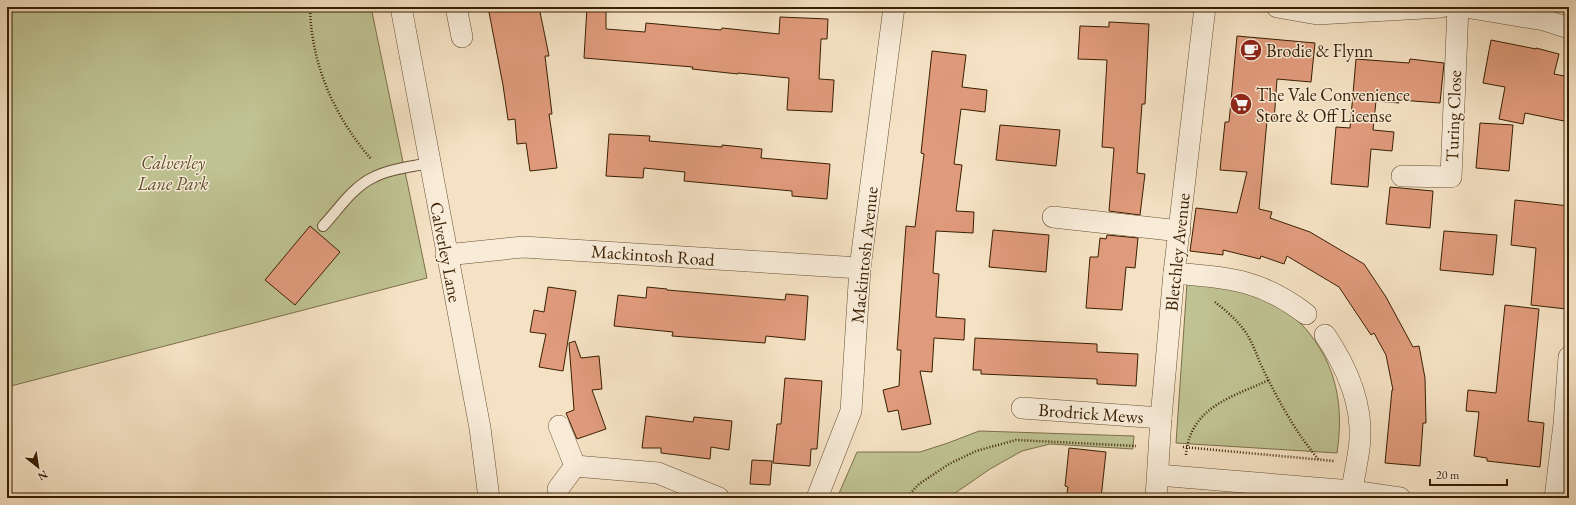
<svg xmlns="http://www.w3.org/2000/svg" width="1576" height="505" font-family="'EB Garamond',serif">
	<rect width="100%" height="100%" fill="#f5e2c4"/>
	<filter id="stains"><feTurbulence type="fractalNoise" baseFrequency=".005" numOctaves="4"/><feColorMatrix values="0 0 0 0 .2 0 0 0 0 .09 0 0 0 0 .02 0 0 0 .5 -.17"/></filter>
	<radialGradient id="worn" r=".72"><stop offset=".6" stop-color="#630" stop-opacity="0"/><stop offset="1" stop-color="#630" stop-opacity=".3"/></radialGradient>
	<!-- green -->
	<g fill="#bfc292" stroke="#7c704a">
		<path d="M7,7h364l56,271 -420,109z"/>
		<path d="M1187,283c12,1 26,-1 39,1 10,2 21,9 31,13 8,4 17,7 25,11 8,5 16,13 23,20 32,37 39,78 32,125l-161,-10z"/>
		<path d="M979,431l155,5 -1,13 -83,-5 -28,7 -32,18 -42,29h-111l20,-46h63l28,-9z"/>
	</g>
	<!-- building -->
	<g fill="#e09b7c" stroke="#391f01">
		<path d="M488,7h51l10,49h-4l7,58h-3l8,54 -27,3 -4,-28 -9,1 -2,-25 -7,1 -5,-35z"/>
		<path d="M587,7h19v22l39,3 1,-9 75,7 1,-2 57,6 1,-17 48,2 -1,20h-6l-2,40 15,1 -2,32 -45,-2 2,-32 -51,-5v1l-46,-5 1,-2 -109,-9z"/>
		<path d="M1109,22l40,2 -4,80h-3l-5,69 8,1 -5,41 -31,-4 5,-63 -12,-1 5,-87 -29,-1 2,-33 29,1z"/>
		<path d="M1237,36l78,7 -4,39 -34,-3 -3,42 -7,-1 -8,89 13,3 -2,6 40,14 54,32 22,33 27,50 6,-1 6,32 1,45h-3l-3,43 -35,-3 7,-73h1l-7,-35 -12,-22 -3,2 -32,-48 -52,-31 -3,8 -23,-8 -1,3 -37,-9v5l-33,-4 6,-43 41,5 10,-41 -27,-2 5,-48h4z"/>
		<path d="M1491,40l45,9v-1l23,6 -5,20 15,3v45l-44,-9 -2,11 -24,-5 6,-32 -22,-4z"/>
		<path d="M932,51l34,4 -4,32 25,3 -2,22 -24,-3 -7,55 8,1 -6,46 18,1 -1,21 -37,-2 -3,42 6,1 -3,43 29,2 -1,21 -30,-2 -2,34 -12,-1 11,53 -29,6 -4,-20 -10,2 -5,-22 16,-4 2,-36h-4l9,-124 9,1 9,-73 -3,-1z"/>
		<path d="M1356,59l53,4 1,-4 34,4 -4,40 -41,-3v3l-23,-2 -3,29 21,2 -2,19 -21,-2 -3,38 -37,-3 5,-57 14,1z"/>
		<path d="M1480,123l33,2 -4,46 -33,-3z"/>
		<path d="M1000,125l60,5 -4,36 -60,-6z"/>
		<path d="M609,134l41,2 -1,5 73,6v-2l40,4 -1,9 69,6 -3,35 -35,-3v-5l-108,-10 1,-9 -41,-4 -1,10 -37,-2z"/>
		<path d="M1390,187l43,4 -3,37 -44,-4z"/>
		<path d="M1515,200l54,6v71l-3,32 -35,-4 5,-57 -25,-3z"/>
		<path d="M310,226l30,26 -45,53 -30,-25z"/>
		<path d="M993,230l56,5 -3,37 -57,-5z"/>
		<path d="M1444,231l53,4 -4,40 -53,-5z"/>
		<path d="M1107,235l31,3 -3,30 -9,-1 -4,43 -36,-2 4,-51h8l2,-19 6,1z"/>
		<path d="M548,287l28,4 -13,80 -24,-4 7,-33 -16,-2 4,-22 10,2z"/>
		<path d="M647,287l20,2v1l118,10 1,-6 22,2 -3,44 -39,-4 -1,7 -93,-7 1,-4 -59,-6 4,-31 28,3z"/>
		<path d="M1505,305l34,4 -11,112 16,2 -4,44 -53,-6v-3l-13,-2 5,-44 -13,-1 2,-21 28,3z"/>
		<path d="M975,338l122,6v8l41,2 -2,32 -39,-2v-5l-116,-5v-4h-8z"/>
		<path d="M575,341l6,17 18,-2 3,33 -10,1 14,39 -29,10 -11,-26 8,-3 -5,-67z"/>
		<path d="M785,378l37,3 -5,68h-6l-1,17 -37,-3 4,-39h4z"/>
		<path d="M646,416l47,6 1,-5 38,4 -3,29 -18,-3 -1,12 -49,-6v-5h-19z"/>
		<path d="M1069,448l37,4 -5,46h-35l2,-11 -3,-1z"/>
		<path d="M752,460l20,1 -2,24 -20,-1z"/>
	</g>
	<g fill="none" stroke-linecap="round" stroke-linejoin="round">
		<!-- lane casing -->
		<g stroke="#685032" stroke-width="12">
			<path id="lane" d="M323,226c15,-16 29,-38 49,-48 17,-9 38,-11 57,-15"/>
		</g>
		<!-- street casing -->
		<g stroke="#685032" stroke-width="22">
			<g id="street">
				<path d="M401,7l79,421 9,70"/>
				<path d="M456,7l6,30"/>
				<path d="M1277,7l40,7 125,-7"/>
				<path d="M1465,7l79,13 25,8"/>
				<path d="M1402,176l49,1 7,-170"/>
				<path d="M1053,217l127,14"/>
				<path d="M446,255l77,-8 337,21"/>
				<path d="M1174,273c56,5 86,6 132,41"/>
				<path d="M1325,335c21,31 37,66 35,104 -1,17 -6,35 -8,52"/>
				<path d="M1022,408l139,10"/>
				<path d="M559,426l16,40"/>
				<path d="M1158,475l194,16 48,7"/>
				<path d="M558,489l17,-23 83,7 61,25"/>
				<path d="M817,498l34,-87 9,-143 34,-261"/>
				<path d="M1156,498l5,-80 13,-145 31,-266"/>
				<path d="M1555,498l9,-74 5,-67"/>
			</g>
		</g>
		<!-- path -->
		<g stroke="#391f01" stroke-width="2.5" stroke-dasharray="1 2" stroke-linecap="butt">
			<path d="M310,7c1,57 24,109 61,152"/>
			<path d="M1215,302c10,8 21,17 29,28 8,11 12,23 17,35 16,33 34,67 58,95"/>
			<path d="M1183,447l151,14"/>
			<path d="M1186,455c4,-48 46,-58 83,-75"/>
			<path d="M906,498l13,-14 30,-20 27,-13 40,-11 120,6"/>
		</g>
		<!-- lane -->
		<use href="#lane" stroke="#f8ecd9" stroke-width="10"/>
		<!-- street -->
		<use href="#street" stroke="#f8ecd9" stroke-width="21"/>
	</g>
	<!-- icons -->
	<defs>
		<g id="cafe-disc" transform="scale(1.15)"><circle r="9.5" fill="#8f2418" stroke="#f8ecd9"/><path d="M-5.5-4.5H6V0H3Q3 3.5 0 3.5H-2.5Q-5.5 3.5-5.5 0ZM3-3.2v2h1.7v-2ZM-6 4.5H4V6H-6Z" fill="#fff"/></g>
		<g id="supermarket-disc" transform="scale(1.15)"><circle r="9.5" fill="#8f2418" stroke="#f8ecd9"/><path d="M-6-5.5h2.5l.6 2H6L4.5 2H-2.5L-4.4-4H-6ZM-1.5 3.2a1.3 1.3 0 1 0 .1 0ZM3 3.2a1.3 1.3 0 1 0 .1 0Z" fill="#fff"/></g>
	</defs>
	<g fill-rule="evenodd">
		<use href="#cafe-disc" x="1251" y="50"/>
		<use href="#supermarket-disc" x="1241" y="104"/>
	</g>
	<g text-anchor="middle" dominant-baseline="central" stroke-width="3" stroke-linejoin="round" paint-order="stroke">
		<!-- poi labels -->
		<g font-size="18" fill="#391f01" stroke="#f8ecd9" text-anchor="start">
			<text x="1266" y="50">Brodie &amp; Flynn</text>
			<text x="1256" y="94">The Vale Convenience<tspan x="1256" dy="21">Store &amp; Off License</tspan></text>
		</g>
		<!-- street labels -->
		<g font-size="18" fill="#391f01" stroke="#f8ecd9">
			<text transform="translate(1453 116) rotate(-88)">Turing Close</text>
			<text transform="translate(446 252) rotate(79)">Calverley Lane</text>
			<text transform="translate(1177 252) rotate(-84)">Bletchley Avenue</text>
			<text transform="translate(653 255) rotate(4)">Mackintosh Road</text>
			<text transform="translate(864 255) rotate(-84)">Mackintosh Avenue</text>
			<text transform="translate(1091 413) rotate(4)">Brodrick Mews</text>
		</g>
		<!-- park labels -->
		<g font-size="18" font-style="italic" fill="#61502c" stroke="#f8ecd9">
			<text x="173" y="162">Calverley<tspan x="173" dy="21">Lane Park</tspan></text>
		</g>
	</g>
	<!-- margin -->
	<rect width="1576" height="505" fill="none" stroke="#f5e2c4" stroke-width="24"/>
	<rect x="8" y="8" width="1560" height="489" fill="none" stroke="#391f01" stroke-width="2"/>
	<rect x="12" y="12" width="1552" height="481" fill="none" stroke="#391f01"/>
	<!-- north arrow -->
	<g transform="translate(38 467) rotate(150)" stroke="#f8ecd9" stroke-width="3" paint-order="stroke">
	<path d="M0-3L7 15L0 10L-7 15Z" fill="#391f01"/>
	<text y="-6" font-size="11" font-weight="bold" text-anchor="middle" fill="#391f01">N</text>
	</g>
	<!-- scale -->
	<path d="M1430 479v6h77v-6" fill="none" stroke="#391f01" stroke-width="2"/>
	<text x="1436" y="479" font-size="12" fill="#391f01" stroke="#f8ecd9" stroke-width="3" paint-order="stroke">20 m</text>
	<rect width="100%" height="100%" filter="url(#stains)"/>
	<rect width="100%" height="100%" fill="url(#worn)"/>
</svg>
